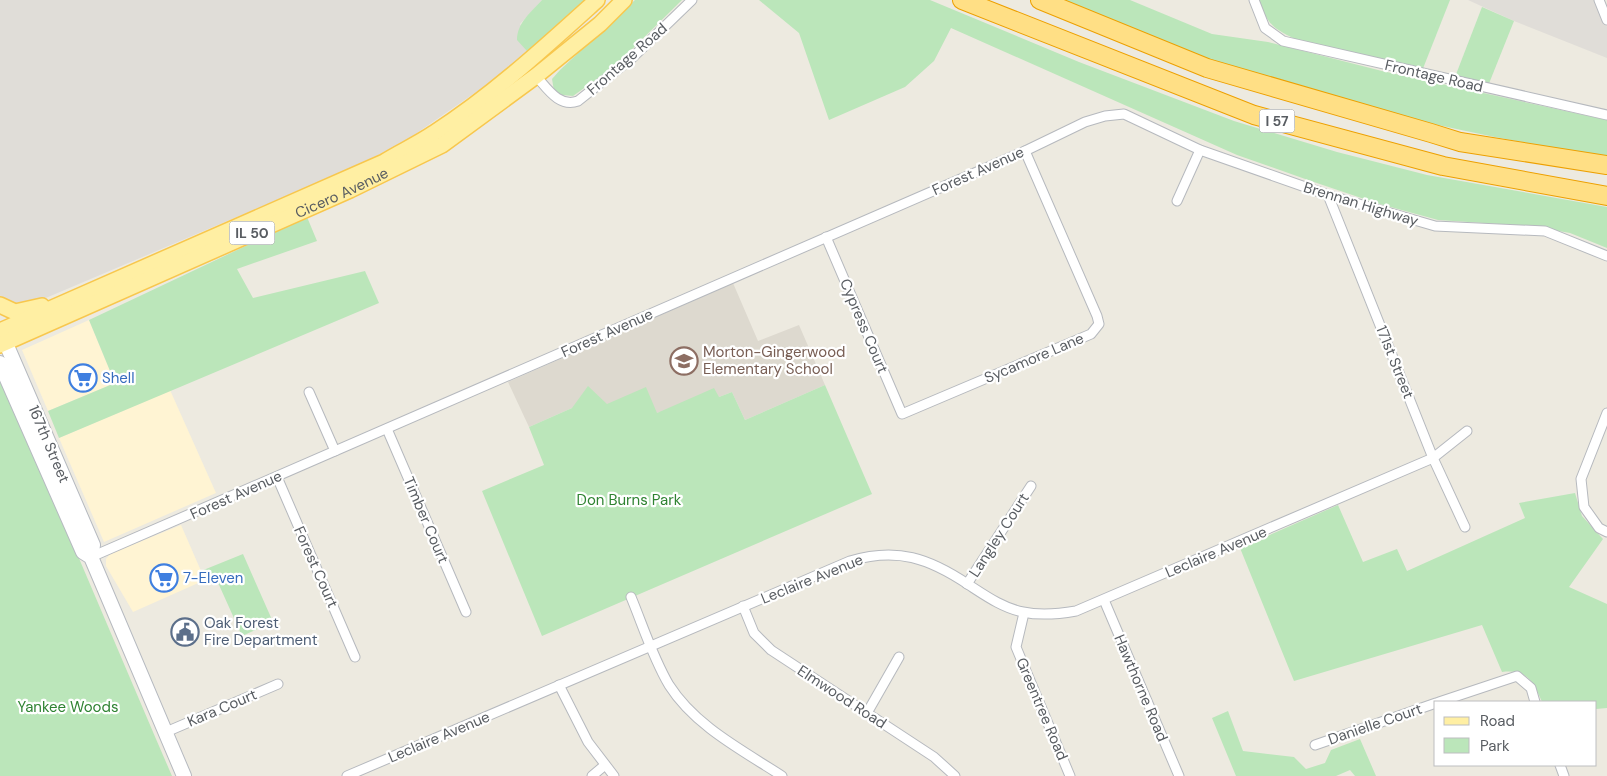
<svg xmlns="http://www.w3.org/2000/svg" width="1607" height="776" font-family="'DM Sans',sans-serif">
	<rect width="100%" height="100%" fill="#edeae0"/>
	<!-- commercial -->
	<g fill="#fff4d3">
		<path d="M89,320l26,63 -67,28 -26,-61z"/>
		<path d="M170,390l46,103 -112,49 -45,-104z"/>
		<path d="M181,525l24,55 -72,32 -27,-46v-7l4,-5z"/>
	</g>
	<!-- industrial -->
	<g fill="#e0ddd8">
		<path d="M0,0h542l-22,24 14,28 -133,92 -63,30 -304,129 -18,5 -16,-8z"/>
		<path d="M1468,0h128l11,27v31l-93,-37z"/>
	</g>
	<!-- education -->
	<path fill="#ddd9cf" d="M733,283l25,58 41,-16 26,60 -80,35 -13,-28 -13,5 -62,16 -50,-8 -35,3 -43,19 -21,-45z"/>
	<!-- green -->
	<g fill="#bbe6ba">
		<path d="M542,0h50l-58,52 -7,-1 -10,-11c0,-17 14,-28 25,-40z"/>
		<path d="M635,0h47l-67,66 -42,30 -11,-1 -8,-4 -2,-12 8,-9z"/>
		<path d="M759,0h171l149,62 155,59 103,31 90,23 180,32v41l-37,-15 -40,-7 -92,-6 -62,-17 -68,-23 -71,-25 -286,-127 -17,33 -29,26 -76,33 -30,-87z"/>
		<path d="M1060,0h70l82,34 56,8 114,29 225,49v37c-122,-20 -243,-45 -360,-85 -64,-21 -125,-47 -187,-72z"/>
		<path d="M1258,0h192l-28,71 -127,-32c-23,-11 -27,-15 -37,-39z"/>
		<path d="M1482,7l32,14 -26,65 -33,-9z"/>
		<path d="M307,217l10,24 -80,28 16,29 112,-27 14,32 -320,135 -11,-27 67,-28 -26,-63z"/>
		<path d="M0,373l156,366 16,37h-172z"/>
		<path d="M825,385l47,109 -330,142 -60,-145 62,-26 -15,-38 43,-19 16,-22 19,18 39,-17 11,26 57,-25 5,9 13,-5 13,28z"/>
		<path d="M1575,493l7,23 21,23 -34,48 38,17v104l-11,1v-7h-54c-9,-21 -15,-33 -40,-30l-20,-47 -188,56 -54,-133 98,-43 25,57 34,-13 10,22 118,-53 -6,-15z"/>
		<path d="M243,554l30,68 -31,14 -27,-60 -10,4 -4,-9z"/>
		<path d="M1228,711l15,40 51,6 12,12 19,-6 6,-13 29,-11 16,37h-21l-5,-6 -14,6h-100l-24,-58z"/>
	</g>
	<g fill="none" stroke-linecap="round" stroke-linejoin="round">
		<!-- minor casing -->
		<g stroke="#b6b9be" stroke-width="11">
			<g id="minor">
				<path d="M1254,0l11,28 18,13 324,74"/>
				<path d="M1599,0l8,20"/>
				<path d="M536,76c11,12 23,32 42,25l54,-43 60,-58"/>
				<path d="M1328,195l105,263 32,69"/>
				<path d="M1177,201l23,-51"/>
				<path d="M826,237l76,177 189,-80 8,-10 -2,-8 -72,-165"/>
				<path d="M309,392l26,59"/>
				<path d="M1607,413l-26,66 3,28 15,21 8,4"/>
				<path d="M387,429l79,183"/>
				<path d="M277,477l78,180"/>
				<path d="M91,557l934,-406 60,-29 20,-6 19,-2 76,36 128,45 107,31 110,5 62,25"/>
				<path d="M967,584l64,-98"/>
				<path d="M631,597c12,29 22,61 38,88 26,41 73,65 113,91"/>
				<path d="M1104,600l75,176"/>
				<path d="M743,606l11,27 17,17 163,107 21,19"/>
				<path d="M1024,613l-8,34 54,129"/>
				<path d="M559,685l29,57 26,34"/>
				<path d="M1439,702l78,-26 14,12 4,14"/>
				<path d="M867,713l32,-56"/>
				<path d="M166,732l112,-48"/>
				<path d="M1315,745l121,-42"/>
				<path d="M1560,765l4,11"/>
				<path d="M347,776l503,-215c47,-14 79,-3 119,24 17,11 34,23 54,27 18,4 36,2 53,-1l357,-153 34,-27"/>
				<path d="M592,776l13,-11"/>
			</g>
		</g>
		<!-- secondary casing -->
		<g stroke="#b6bac0" stroke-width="16">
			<g id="secondary">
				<path d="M1,332l92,213 -2,12"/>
				<path d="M0,363l83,189 8,5 93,219"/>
			</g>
		</g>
		<!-- primary casing -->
		<g stroke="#f8c74d" stroke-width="18">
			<g id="primary">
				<path d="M0,305l15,7 27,-6"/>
				<path d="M0,331l384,-169c16,-10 34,-18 50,-29 59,-38 111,-86 163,-133"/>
				<path id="s1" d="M0,345l350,-155 92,-45 94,-69 64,-52 24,-24"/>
			</g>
		</g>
		<!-- motorway casing -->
		<g stroke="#eda000" stroke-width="20">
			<g id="motorway">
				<path d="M962,0l292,115 189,51 164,30"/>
				<path d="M1040,0l167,68 224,65 29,9 147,23"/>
			</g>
		</g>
		<!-- minor -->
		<use href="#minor" stroke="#fff" stroke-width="9"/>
		<!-- secondary -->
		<use href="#secondary" stroke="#fff" stroke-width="14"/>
		<!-- primary -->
		<use href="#primary" stroke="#ffefa3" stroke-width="15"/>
		<!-- motorway -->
		<use href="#motorway" stroke="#ffdf85" stroke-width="18"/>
	</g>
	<!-- icons -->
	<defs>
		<g id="school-ring" transform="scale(1.4375)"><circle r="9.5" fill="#fff" stroke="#8d6e63" stroke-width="1.5"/><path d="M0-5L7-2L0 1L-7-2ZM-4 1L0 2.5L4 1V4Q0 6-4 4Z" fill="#8d6e63"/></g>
		<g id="supermarket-ring" transform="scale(1.4375)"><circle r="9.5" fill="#fff" stroke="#3f7fe0" stroke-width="1.5"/><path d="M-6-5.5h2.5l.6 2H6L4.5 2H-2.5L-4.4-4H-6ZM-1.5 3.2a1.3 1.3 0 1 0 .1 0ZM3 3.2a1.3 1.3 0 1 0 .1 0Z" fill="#3f7fe0"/></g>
		<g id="civic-ring" transform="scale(1.4375)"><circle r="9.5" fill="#fff" stroke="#5c6f8a" stroke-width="1.5"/><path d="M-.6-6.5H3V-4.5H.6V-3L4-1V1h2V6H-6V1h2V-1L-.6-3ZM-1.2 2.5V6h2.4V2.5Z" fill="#5c6f8a"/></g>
	</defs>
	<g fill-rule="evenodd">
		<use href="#school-ring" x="684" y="361"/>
		<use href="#supermarket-ring" x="83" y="378"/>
		<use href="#supermarket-ring" x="164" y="578"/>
		<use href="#civic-ring" x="185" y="632"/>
	</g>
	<g text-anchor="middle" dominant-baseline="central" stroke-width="4.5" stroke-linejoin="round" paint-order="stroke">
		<!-- shield labels -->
		<g fill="#fff" stroke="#8b8e91" stroke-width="1">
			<rect x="1259.5" y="109.5" width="35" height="23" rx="4"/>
			<rect x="229.5" y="221.5" width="45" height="23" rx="4"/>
		</g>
		<g font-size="14" font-weight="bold" fill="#595d62">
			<text x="1277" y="121">I 57</text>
			<text x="252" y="233">IL 50</text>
		</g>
		<!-- street labels -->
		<g font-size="15" fill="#595d62" stroke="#fff">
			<text transform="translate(627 59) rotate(-41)">Frontage Road</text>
			<text transform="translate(1434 76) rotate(13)">Frontage Road</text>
			<text transform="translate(978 171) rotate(-24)">Forest Avenue</text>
			<text stroke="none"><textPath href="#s1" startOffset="374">Cicero Avenue</textPath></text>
			<text transform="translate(1361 204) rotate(17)">Brennan Highway</text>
			<text transform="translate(864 326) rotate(67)">Cypress Court</text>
			<text transform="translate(607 333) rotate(-24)">Forest Avenue</text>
			<text transform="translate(1034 358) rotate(-23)">Sycamore Lane</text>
			<text transform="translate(1395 362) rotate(68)">171st Street</text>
			<text transform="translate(49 444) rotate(67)">167th Street</text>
			<text transform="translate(236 495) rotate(-24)">Forest Avenue</text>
			<text transform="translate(426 520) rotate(67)">Timber Court</text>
			<text transform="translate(999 535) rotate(-57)">Langley Court</text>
			<text transform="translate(1216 552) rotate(-23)">Leclaire Avenue</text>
			<text transform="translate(316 567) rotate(66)">Forest Court</text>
			<text transform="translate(812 579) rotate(-22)">Leclaire Avenue</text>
			<text transform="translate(1141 688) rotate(67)">Hawthorne Road</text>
			<text transform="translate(842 697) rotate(33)">Elmwood Road</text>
			<text transform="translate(222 708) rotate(-23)">Kara Court</text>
			<text transform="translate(1042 709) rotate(67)">Greentree Road</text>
			<text transform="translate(1375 724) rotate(-19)">Danielle Court</text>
			<text transform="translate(439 737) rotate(-23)">Leclaire Avenue</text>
		</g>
		<!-- education labels -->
		<g font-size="15" fill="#785e54" stroke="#fff" text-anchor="start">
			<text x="703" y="352">Morton-Gingerwood<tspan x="703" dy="17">Elementary School</tspan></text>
		</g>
		<!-- shop labels -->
		<g font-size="15" fill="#366cbe" stroke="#fff" text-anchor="start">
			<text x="102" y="378">Shell</text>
			<text x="183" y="578">7-Eleven</text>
		</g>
		<!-- park labels -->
		<g font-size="15" fill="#2f8332" stroke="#fff">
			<text x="629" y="500">Don Burns Park</text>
			<text x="68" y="707">Yankee Woods</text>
		</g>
		<!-- service labels -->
		<g font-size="15" fill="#4e5e75" stroke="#fff" text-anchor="start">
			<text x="204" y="623">Oak Forest<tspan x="204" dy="17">Fire Department</tspan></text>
		</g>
	</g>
	<!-- legend -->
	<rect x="1434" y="701" width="162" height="65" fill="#ffffff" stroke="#bdbec0"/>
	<rect x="1444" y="717" width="25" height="8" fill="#ffefa3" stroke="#bdbec0"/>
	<text x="1480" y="726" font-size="15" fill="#595d62">Road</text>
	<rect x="1444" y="738" width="25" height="15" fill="#bbe6ba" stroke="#bdbec0"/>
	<text x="1480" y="751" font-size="15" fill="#595d62">Park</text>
</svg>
